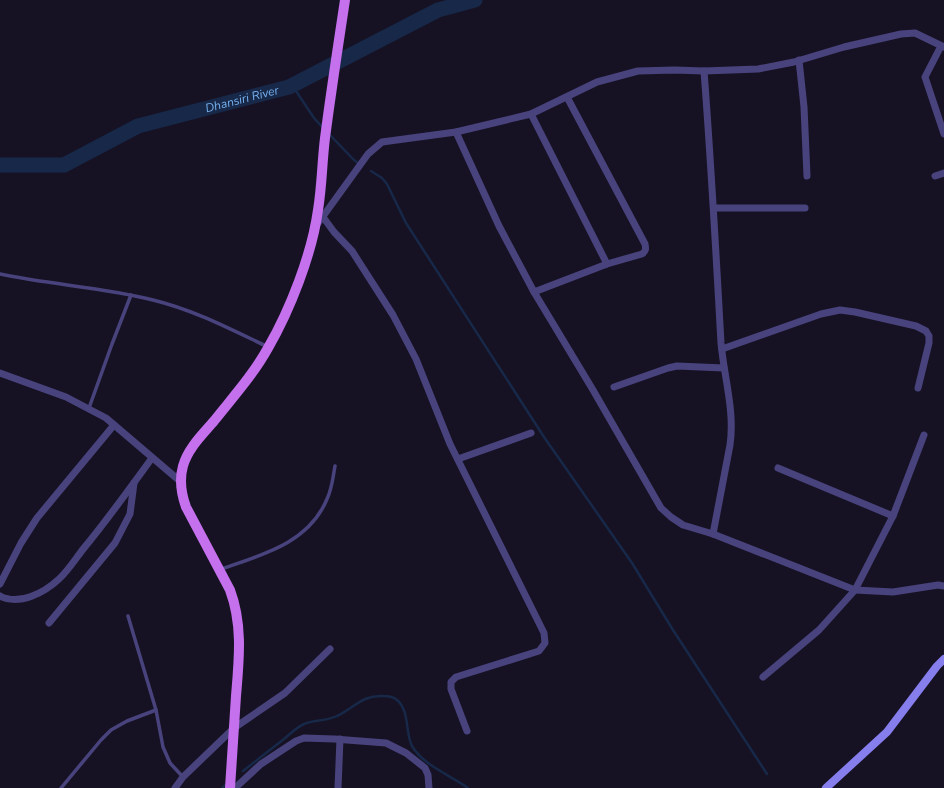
<svg xmlns="http://www.w3.org/2000/svg" width="944" height="788" font-family="'Nunito Sans',sans-serif">
	<rect width="100%" height="100%" fill="#161224"/>
	<g fill="none" stroke-linecap="round" stroke-linejoin="round">
		<!-- stream -->
		<g stroke="#172848" stroke-width="2.5">
			<path d="M292,85l22,33 10,11"/>
			<path d="M329,134l25,26 4,3"/>
			<path d="M371,171l11,7 5,6 19,39 138,214 88,126 41,67 94,144"/>
			<path d="M243,771c14,-11 28,-22 41,-32 6,-5 13,-12 20,-15 10,-4 23,-3 33,-8 17,-8 25,-21 46,-20 4,0 11,1 14,4 13,11 8,33 15,46 12,20 38,29 56,42"/>
			<path d="M222,788l6,-5"/>
		</g>
		<!-- river -->
		<path stroke="#172848" stroke-width="15" id="s1" d="M0,165h64l74,-39 151,-39 149,-77 37,-10"/>
		<!-- lane -->
		<g stroke="#49437d" stroke-width="3.5">
			<path d="M0,274c51,11 103,13 153,26 41,10 77,29 115,47"/>
			<path d="M89,408l23,-64 19,-49"/>
			<path d="M221,569c41,-14 88,-26 106,-70 5,-10 6,-22 8,-33"/>
			<path d="M128,616l28,94 7,37 7,16 13,14"/>
			<path d="M61,788l40,-48 10,-10 16,-9 29,-11"/>
		</g>
		<!-- street -->
		<g stroke="#49437d" stroke-width="7">
			<path d="M941,46l-16,31 19,57"/>
			<path d="M799,60l5,47 3,69"/>
			<path d="M704,71c7,91 12,181 17,272 3,34 14,68 9,102l-17,89"/>
			<path d="M531,114l76,150"/>
			<path d="M456,132l43,94 35,66 59,98 68,118 10,9 12,8 30,9 142,56 38,2 45,-7 6,1"/>
			<path d="M935,176l9,-3"/>
			<path d="M714,208h91"/>
			<path d="M323,217l11,15 18,19 41,64 23,44 34,85 94,189 1,10 -6,8 -83,26 -5,5v7l16,42"/>
			<path d="M316,226l52,-72 14,-12 74,-10 75,-18 66,-32 41,-11 37,-1 29,1 54,-2 36,-7 50,-15 57,-13 14,-1 29,14"/>
			<path d="M534,292l73,-28 35,-10c4,-3 4,-5 3,-10l-78,-147"/>
			<path d="M722,349l99,-35 19,-4 15,2 61,14 10,5 3,5v7l-11,45"/>
			<path d="M0,373l66,24 40,21 75,64"/>
			<path d="M614,387l54,-19 9,-2 47,2"/>
			<path d="M458,459l73,-26"/>
			<path d="M778,468l115,48"/>
			<path d="M0,584l21,-41 16,-25 77,-93"/>
			<path d="M0,596c19,10 44,-3 59,-17 9,-8 17,-21 25,-31 24,-29 46,-60 68,-90"/>
			<path d="M49,623l66,-80 15,-29 4,-31"/>
			<path d="M763,677l56,-47 36,-40 38,-74 31,-81"/>
			<path d="M175,788l8,-11 51,-49 51,-35 45,-44"/>
			<path d="M235,788l26,-24 35,-23 8,-3 30,1 52,4 20,10 19,15 3,7 1,13"/>
			<path d="M338,788l2,-49"/>
		</g>
		<!-- secondary -->
		<path stroke="#877eee" stroke-width="8" d="M826,788l61,-56 50,-66 7,-7"/>
		<!-- primary -->
		<path stroke="#c570ec" stroke-width="10" d="M230,788c2,-31 4,-61 6,-92 3,-36 7,-71 -6,-106l-44,-83c-5,-14 -7,-27 -3,-41 5,-18 20,-32 31,-45 19,-24 39,-46 54,-73 22,-38 44,-94 50,-138 4,-24 4,-48 7,-72 6,-46 13,-92 20,-138"/>
	</g>
	<g text-anchor="middle" dominant-baseline="central" stroke-width="3" stroke-linejoin="round" paint-order="stroke">
		<!-- water labels -->
		<g font-size="12" font-style="italic" fill="#76afed" stroke="#161224">
			<text stroke="none"><textPath href="#s1" startOffset="255">Dhansiri River</textPath></text>
		</g>
	</g>
</svg>
